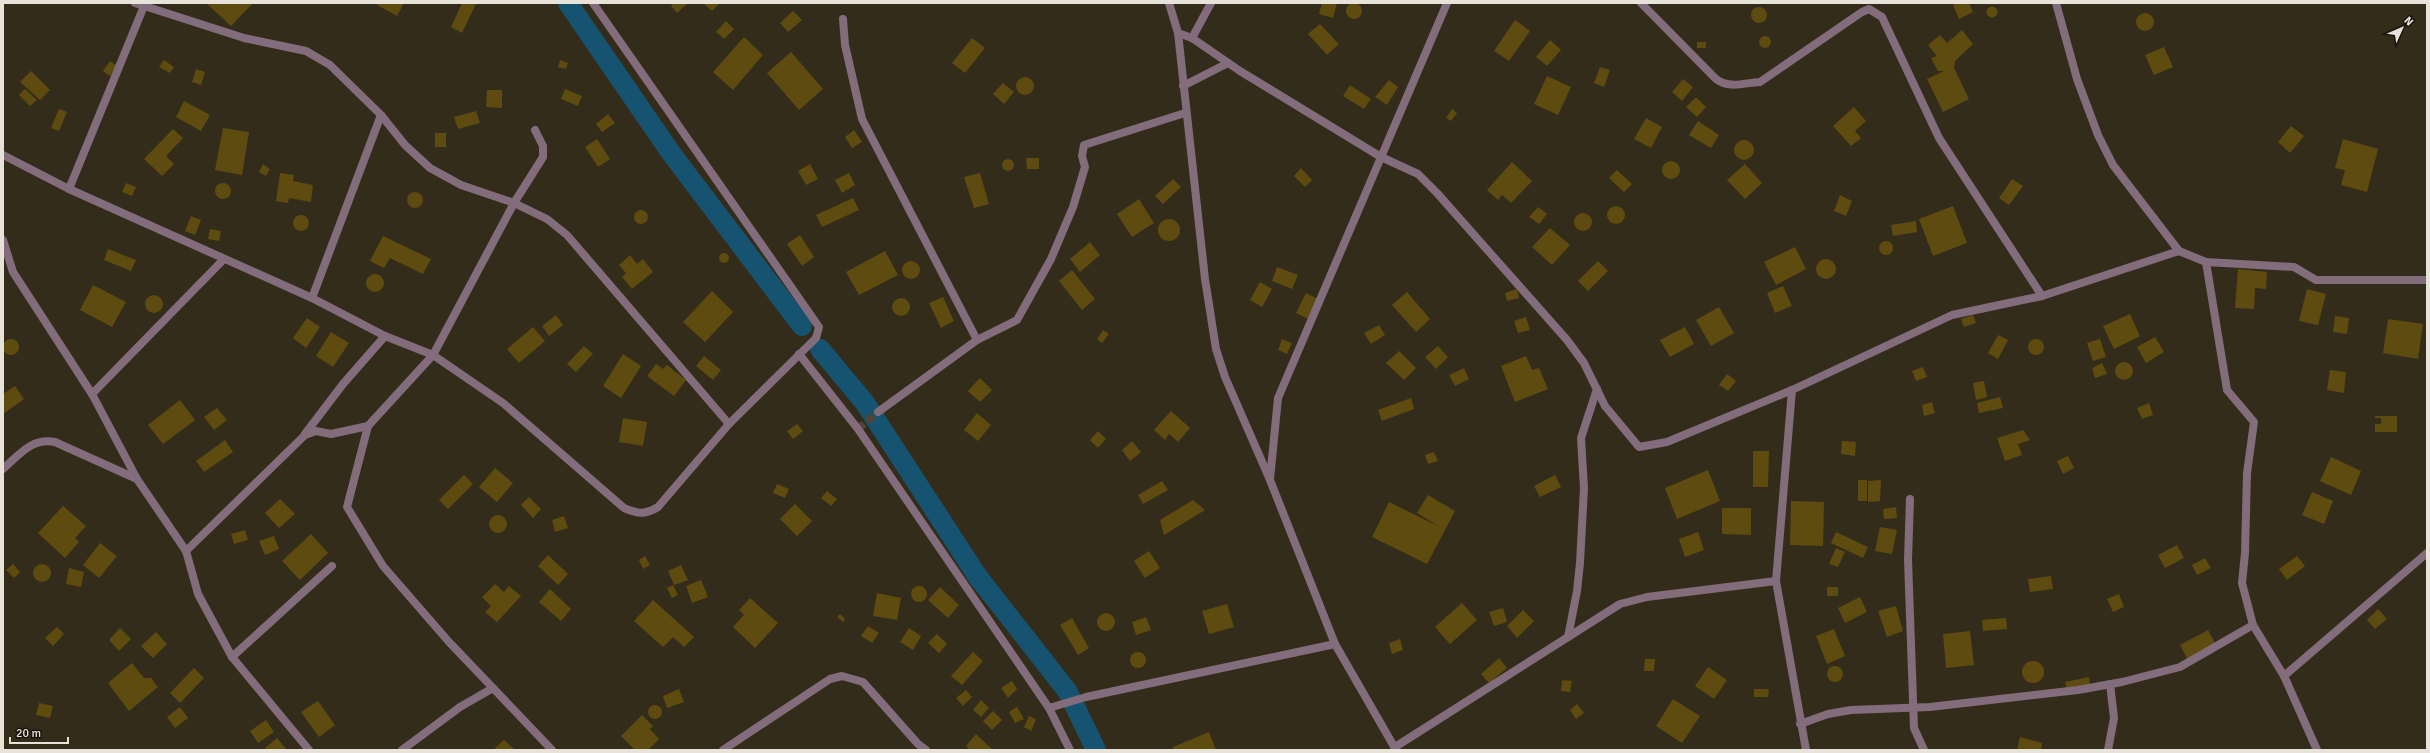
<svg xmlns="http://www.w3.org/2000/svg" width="2430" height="753" font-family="Signika,sans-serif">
	<rect width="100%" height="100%" fill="#332c1b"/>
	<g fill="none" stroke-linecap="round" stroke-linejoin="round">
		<!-- canal -->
		<g stroke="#165371" stroke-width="20">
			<path d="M568,3l103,150 131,173"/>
			<path d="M820,349l45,54 113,174 90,115 28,58"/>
		</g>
	</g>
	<!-- building -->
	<g fill="#5e4b10">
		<circle cx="1354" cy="11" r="8"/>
		<path d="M206,3h47l-22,23z"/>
		<path d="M378,3h26l-7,13 -20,-11z"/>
		<path d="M462,3l14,1 -14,29 -11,-6z"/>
		<path d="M674,3h14l-11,10 -6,-7z"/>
		<path d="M703,3h17l-8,8z"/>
		<path d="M1322,3h15l-4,15 -14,-4z"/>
		<path d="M1957,3h12l4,9 -14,7 -6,-14z"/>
		<circle cx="1992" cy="12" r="5.5"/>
		<circle cx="1759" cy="15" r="8"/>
		<path d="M793,11l9,9 -14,12 -8,-9z"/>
		<circle cx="2145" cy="22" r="9"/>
		<path d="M1515,20l15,11 -21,30 -15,-10z"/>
		<path d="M726,21l8,8 -10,10 -8,-7z"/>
		<path d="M1320,24l19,20 -12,11 -19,-21z"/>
		<path d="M1962,30l11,14 -18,17 -1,7 15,31 -26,13 -16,-33 17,-8h-6l-7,-13 6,-2 -9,-11 12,-10 7,8z"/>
		<circle cx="1765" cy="42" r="6"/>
		<path d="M744,37l19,18 -30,35 -20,-18z"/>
		<path d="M972,38l13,10 -20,25 -13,-10z"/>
		<path d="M1550,40l11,10 -14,16 -11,-9z"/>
		<rect x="1697" y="42" width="9" height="6"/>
		<path d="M2164,47l9,20 -19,8 -9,-20z"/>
		<path d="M791,52l32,37 -24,21 -32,-37z"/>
		<path d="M164,60l10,7 -4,6 -11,-6z"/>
		<path d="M560,60l8,3 -2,6 -8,-2z"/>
		<path d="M110,61l7,5 -7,10 -7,-5z"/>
		<path d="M1600,67l10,3 -6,17 -10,-4z"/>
		<path d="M196,69l9,3 -4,13 -9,-3z"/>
		<path d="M31,71l19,19 -10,10 -20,-18z"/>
		<path d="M1547,76l24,11 -13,28 -24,-11z"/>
		<circle cx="1025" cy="86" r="9"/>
		<path d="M1683,79l10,8 -11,14 -10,-9z"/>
		<path d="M1389,80l9,7 -11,18 -12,-8z"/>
		<path d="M1003,83l11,9 -10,12 -11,-10z"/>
		<path d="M1350,85l21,14 -7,10 -21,-13z"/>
		<path d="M25,89l12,11 -7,6 -11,-11z"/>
		<path d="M565,89l17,7 -4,10 -17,-7z"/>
		<path d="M487,90h15v18l-16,-1z"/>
		<path d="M1696,97l10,10 -9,10 -11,-10z"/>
		<path d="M184,101l26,14 -9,16 -25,-14z"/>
		<path d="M1854,107l12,14 -11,10 6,7 -10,8 -18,-20z"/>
		<path d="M59,109l8,3 -8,19 -8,-3z"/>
		<path d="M1452,109l5,4 -6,8 -5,-3z"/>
		<path d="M476,111l4,12 -22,6 -4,-12z"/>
		<path d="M608,114l7,9 -13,9 -6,-8z"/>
		<path d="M1646,118l16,9 -11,21 -17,-9z"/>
		<path d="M1698,121l21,14 -8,13 -22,-13z"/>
		<path d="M2291,126l13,10 -14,17 -12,-11z"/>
		<path d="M223,128l26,4 -7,43 -27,-5z"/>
		<path d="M173,129l10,9 -17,18 8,8 -12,12 -18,-17z"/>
		<path d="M854,130l8,12 -10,6 -7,-11z"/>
		<rect x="435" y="133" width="11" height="14"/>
		<path d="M597,139l13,20 -12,8 -13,-20z"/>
		<path d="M2343,139l35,10 -11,43 -26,-7 4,-15 -10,-2z"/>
		<circle cx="1744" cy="150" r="10"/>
		<path d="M1026,158h13v11h-12z"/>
		<circle cx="1008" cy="165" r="6"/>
		<circle cx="1671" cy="170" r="9"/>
		<path d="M1512,162l20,19 -21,22 -9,-8 -4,5 -11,-10z"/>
		<path d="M263,164l7,5 -4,7 -7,-4z"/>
		<path d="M810,164l8,15 -12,6 -8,-14z"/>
		<path d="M1745,164l17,19 -17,16 -18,-19z"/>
		<path d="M1301,168l11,12 -7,7 -11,-11z"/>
		<path d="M1617,170l15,14 -8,8 -15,-14z"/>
		<path d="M280,173l14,2 -1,6 20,4 -2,17 -22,-4 -1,5 -12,-2z"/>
		<path d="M849,173l6,12 -13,8 -7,-13z"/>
		<path d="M980,173l9,31 -15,4 -10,-31z"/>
		<path d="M1173,179l8,8 -18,17 -8,-8z"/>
		<path d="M2012,179l11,7 -14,19 -10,-7z"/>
		<path d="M126,183l10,4 -4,9 -10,-4z"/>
		<circle cx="223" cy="191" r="8"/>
		<circle cx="415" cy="200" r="8"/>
		<path d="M1840,195l12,6 -6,15 -12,-5z"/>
		<path d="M853,198l6,12 -37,17 -6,-12z"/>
		<path d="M1139,199l15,24 -22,14 -15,-23z"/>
		<circle cx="1616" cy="215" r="9"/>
		<path d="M1953,206l14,37 -34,13 -14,-37z"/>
		<path d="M1538,207l9,7 -8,10 -10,-7z"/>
		<circle cx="641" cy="217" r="7"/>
		<circle cx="1583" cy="222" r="9"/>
		<circle cx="301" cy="223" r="8"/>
		<path d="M191,216l10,4 -6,15 -10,-4z"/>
		<circle cx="1169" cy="230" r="11"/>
		<path d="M1916,221l1,11 -24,4 -2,-11z"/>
		<path d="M1550,228l20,17 -18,20 -20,-18z"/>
		<path d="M210,229l11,2 -2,10 -11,-2z"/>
		<path d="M800,235l14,22 -12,9 -15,-22z"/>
		<path d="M383,236l48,23 -8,15 -33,-16 -6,10 -14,-7z"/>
		<circle cx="1886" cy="248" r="7"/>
		<path d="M1090,242l10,13 -20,17 -10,-13z"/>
		<path d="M1795,247l11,22 -30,16 -12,-23z"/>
		<path d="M108,249l28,11 -5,11 -27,-11z"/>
		<path d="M885,251l13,24 -39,20 -13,-23z"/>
		<circle cx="724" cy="258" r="5"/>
		<path d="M630,255l7,9 6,-5 10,13 -21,17 -10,-12 4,-4 -7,-8z"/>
		<circle cx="1826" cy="269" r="10"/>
		<circle cx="911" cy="270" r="9"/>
		<path d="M1598,261l10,10 -20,20 -10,-10z"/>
		<path d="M1277,267l21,8 -6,14 -20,-8z"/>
		<path d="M2238,269l29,3 -1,17 -11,-1 -1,21 -19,-1z"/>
		<path d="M1072,270l23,29 -13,11 -23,-29z"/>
		<circle cx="375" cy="283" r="9"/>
		<path d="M1260,282l12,7 -10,18 -12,-7z"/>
		<path d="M93,285l33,17 -14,25 -32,-17z"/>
		<path d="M1783,286l9,20 -17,7 -8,-20z"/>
		<path d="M1517,289l2,9 -12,3 -2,-8z"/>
		<path d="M2307,289l19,5 -8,31 -19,-4z"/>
		<path d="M712,291l21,21 -28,30 -22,-20z"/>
		<path d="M1407,292l23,27 -14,13 -24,-27z"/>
		<path d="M1306,293l12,6 -10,20 -12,-6z"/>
		<circle cx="154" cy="304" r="9"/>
		<path d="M943,297l11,24 -13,7 -12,-25z"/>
		<circle cx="901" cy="307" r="9"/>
		<path d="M1719,307l15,26 -23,13 -15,-26z"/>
		<path d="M2130,314l10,22 -26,13 -11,-23z"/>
		<path d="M556,315l7,10 -14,11 -7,-10z"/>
		<path d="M1973,315l3,8 -12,4 -3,-8z"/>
		<path d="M2335,316l14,2 -2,16 -14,-2z"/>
		<path d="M1526,317l4,13 -12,3 -4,-12z"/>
		<path d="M307,318l13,9 -14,21 -13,-10z"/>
		<path d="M2388,319l35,5 -5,35 -35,-6z"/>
		<path d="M1379,325l6,10 -14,9 -7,-11z"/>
		<path d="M533,327l12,14 -26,22 -12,-14z"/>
		<path d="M1685,327l9,17 -24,13 -10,-17z"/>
		<path d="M1103,330l6,4 -7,9 -5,-4z"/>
		<path d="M331,332l18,11 -16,24 -17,-11z"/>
		<path d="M1998,335l10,5 -10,19 -10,-6z"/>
		<path d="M2155,337l9,15 -18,11 -9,-16z"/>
		<circle cx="11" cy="347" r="8"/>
		<circle cx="2036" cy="347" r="8"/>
		<path d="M1282,339l10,4 -5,11 -9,-4z"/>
		<path d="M2100,339l6,18 -13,4 -6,-18z"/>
		<path d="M584,346l9,8 -17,18 -9,-8z"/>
		<path d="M1438,346l10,11 -12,12 -11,-12z"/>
		<path d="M1399,351l17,17 -12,12 -18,-17z"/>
		<path d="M623,354l18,12 -20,32 -18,-12z"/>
		<path d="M704,356l17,14 -8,10 -17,-14z"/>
		<path d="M1526,356l6,14 7,-2 9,21 -33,13 -14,-36z"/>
		<circle cx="2124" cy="371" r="9"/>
		<path d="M2102,363l5,11 -12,4 -3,-10z"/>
		<path d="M656,364l7,5 4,-4 19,15 -12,16 -27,-20z"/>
		<path d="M1923,367l4,10 -11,4 -4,-10z"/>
		<path d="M1464,368l5,11 -14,7 -6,-11z"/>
		<path d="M2330,370l16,2 -2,21 -17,-3z"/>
		<path d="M1727,374l9,7 -8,10 -9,-6z"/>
		<path d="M980,378l12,12 -12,12 -12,-11z"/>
		<path d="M1984,381l3,16 -11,3 -3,-17z"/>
		<path d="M15,386l9,13 -21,15v-20z"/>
		<path d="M2000,397l3,11 -24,5 -2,-10z"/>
		<path d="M1411,398l3,11 -32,12 -4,-11z"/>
		<path d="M180,400l15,20 -32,24 -15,-19z"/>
		<path d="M1932,402l3,11 -11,3 -2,-11z"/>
		<path d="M2149,403l4,12 -11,4 -5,-11z"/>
		<path d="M217,408l10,12 -13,10 -10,-13z"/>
		<path d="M1171,411l19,17 -12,14 -9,-8 -4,6 -11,-10z"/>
		<path d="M977,413l14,12 -13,16 -14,-11z"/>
		<path d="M2375,416h22v16h-22v-8h6v-6h-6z"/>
		<path d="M623,418l24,4 -4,24 -24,-4z"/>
		<path d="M797,424l6,7 -10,8 -6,-8z"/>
		<path d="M2023,430l7,10 -12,4 4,11 -17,6 -8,-23z"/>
		<path d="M1098,431l8,8 -8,9 -8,-8z"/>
		<path d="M225,440l8,12 -29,20 -8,-11z"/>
		<path d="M1132,441l9,11 -11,9 -8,-11z"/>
		<path d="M1842,441l14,1 -1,14 -14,-2z"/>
		<path d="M1753,451h16l-1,36h-15z"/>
		<path d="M1434,452l4,9 -10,3 -3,-9z"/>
		<path d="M2068,456l6,12 -11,6 -6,-13z"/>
		<path d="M2331,457l30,14 -10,24 -31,-14z"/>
		<path d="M495,468l18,15 -16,19 -18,-15z"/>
		<path d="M1708,470l12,31 -43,18 -12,-31z"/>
		<path d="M464,475l9,9 -25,25 -9,-9z"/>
		<path d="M1555,475l6,12 -21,10 -6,-11z"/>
		<rect x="1858" y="480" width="9" height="21"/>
		<path d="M1881,480l-1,21 -12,1v-21z"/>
		<path d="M1162,481l6,9 -25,14 -5,-9z"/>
		<path d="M777,484l12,5 -4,9 -12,-5z"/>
		<path d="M827,491l10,8 -6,7 -10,-8z"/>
		<path d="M2312,492l21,9 -9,23 -22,-9z"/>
		<path d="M1428,495l27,16 -28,53 -55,-27 17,-35 51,25 -23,-14z"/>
		<path d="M529,497l12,12 -8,9 -12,-13z"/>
		<path d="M280,499l15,15 -16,14 -14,-15z"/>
		<path d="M1193,500l12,10 -41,25 -4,-15z"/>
		<path d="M1791,501l33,1 -1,44 -33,-1z"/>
		<path d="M795,504l17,17 -15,15 -17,-17z"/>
		<path d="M63,506l23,20 -11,12 4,4 -14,16 -27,-25z"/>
		<path d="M1896,507l1,11 -13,1 -1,-10z"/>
		<path d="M1722,508h29v27l-29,-1z"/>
		<circle cx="498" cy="524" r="9"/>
		<path d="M564,516l4,12 -13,4 -3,-12z"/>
		<path d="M1880,527l17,3 -5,24 -17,-3z"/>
		<path d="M245,530l3,10 -14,4 -3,-10z"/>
		<path d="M1698,532l6,18 -19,7 -6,-18z"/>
		<path d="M1836,532l32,15 -5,11 -32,-15z"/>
		<path d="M311,534l17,19 -28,27 -18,-19z"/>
		<path d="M274,536l5,13 -14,6 -6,-14z"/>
		<path d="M100,543l17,13 -18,22 -16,-13z"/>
		<path d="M2177,545l7,13 -19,10 -7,-13z"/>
		<path d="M1836,548l9,4 -7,15 -9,-3z"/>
		<path d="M1149,551l11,17 -15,10 -11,-17z"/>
		<path d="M548,555l20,19 -10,11 -20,-19z"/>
		<path d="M645,556l5,9 -7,4 -4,-9z"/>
		<path d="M2297,556l8,10 -18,14 -8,-11z"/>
		<path d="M2205,558l6,10 -14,7 -5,-10z"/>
		<path d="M13,564l7,8 -6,6 -8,-8z"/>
		<circle cx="42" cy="573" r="9"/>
		<path d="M681,565l7,15 -14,5 -6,-14z"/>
		<path d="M69,568l15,4 -3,15 -15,-3z"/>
		<path d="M2051,576l2,13 -23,3 -2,-13z"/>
		<path d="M701,580l7,17 -16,6 -6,-17z"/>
		<path d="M495,584l9,8 5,-6 12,10 -24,26 -12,-10 6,-6 -9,-9z"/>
		<path d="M673,585l5,10 -6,3 -5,-10z"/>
		<circle cx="919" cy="594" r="8"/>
		<path d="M940,587l19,18 -11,13 -20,-18z"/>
		<rect x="1827" y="587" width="11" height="9"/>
		<path d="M550,589l21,20 -10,12 -22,-19z"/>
		<path d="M877,593l24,5 -4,22 -24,-4z"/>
		<path d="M2119,594l5,13 -11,5 -6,-13z"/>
		<path d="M1860,597l7,15 -22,11 -7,-15z"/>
		<path d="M750,598l28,25 -23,25 -22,-21 11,-12 -5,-5z"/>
		<path d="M653,600l41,37 -10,10 -11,-10 -10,10 -29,-26z"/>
		<path d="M1462,603l15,17 -27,24 -15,-17z"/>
		<path d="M1227,604l7,23 -25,7 -7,-23z"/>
		<path d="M1896,606l7,25 -16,6 -9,-26z"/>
		<path d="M1503,608l4,14 -13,4 -5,-14z"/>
		<path d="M2378,609l9,10 -12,10 -8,-9z"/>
		<path d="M1523,610l11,11 -17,17 -10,-12z"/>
		<circle cx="1106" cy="622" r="9"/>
		<path d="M840,614l5,5 -2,3 -6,-5z"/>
		<path d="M1146,617l5,13 -15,5 -4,-13z"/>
		<path d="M1072,618l17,30 -11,7 -18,-30z"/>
		<path d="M2006,618l1,11 -24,2 -1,-11z"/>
		<path d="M868,626l11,7 -7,10 -11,-7z"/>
		<path d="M57,627l7,7 -11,12 -8,-8z"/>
		<path d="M120,628l11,11 -12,12 -10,-11z"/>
		<path d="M909,628l12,8 -8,14 -13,-8z"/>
		<path d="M1834,629l11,27 -18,8 -11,-28z"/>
		<path d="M2208,630l8,15 -28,15 -8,-15z"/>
		<path d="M1970,631l4,34 -28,3 -3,-34z"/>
		<path d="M156,632l11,12 -14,14 -12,-12z"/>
		<path d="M937,634l10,10 -8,9 -11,-10z"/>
		<path d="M1400,639l3,11 -11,4 -3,-11z"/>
		<path d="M973,652l10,9 -21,24 -11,-9z"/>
		<circle cx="1138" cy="660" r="8"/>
		<path d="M1499,658l8,10 -18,15 -8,-9z"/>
		<path d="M1645,659h10l-1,12h-10z"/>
		<circle cx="2033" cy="672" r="11"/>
		<path d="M132,663l12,15h7l7,9 -29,24 -21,-28z"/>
		<circle cx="1835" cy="674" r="8"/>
		<path d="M1708,667l19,13 -13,19 -19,-13z"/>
		<path d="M194,668l10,10 -24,25 -10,-10z"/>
		<path d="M2089,677l1,8 -23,5 -2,-8z"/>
		<path d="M1562,680l10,1 -2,11 -9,-1z"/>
		<path d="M1012,681l5,8 -9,9 -7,-10z"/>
		<path d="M679,689l5,13 -17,6 -4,-12z"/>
		<path d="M1754,689h15l-1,8h-14z"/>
		<path d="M966,690l6,7 -9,9 -7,-8z"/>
		<path d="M1673,699l27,17 -18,27 -26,-17z"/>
		<path d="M981,700l8,8 -8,9 -8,-7z"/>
		<path d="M318,701l17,24 -16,12 -18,-25z"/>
		<path d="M39,703l14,3 -3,12 -14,-3z"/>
		<path d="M1577,704l7,9 -8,6 -6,-9z"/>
		<circle cx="655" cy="712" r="7"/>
		<path d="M180,707l8,11 -13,10 -8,-11z"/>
		<path d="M1017,707l7,12 -9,4 -6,-11z"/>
		<path d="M993,711l9,9 -10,10 -9,-9z"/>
		<path d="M642,715l11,11 -3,3 9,10 -11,11h-13l-14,-14z"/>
		<path d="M1029,716l7,3 -5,12 -7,-4z"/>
		<path d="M266,720l8,12 -16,11 -8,-12z"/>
		<path d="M1209,732l7,18h-42l-1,-3z"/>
		<path d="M976,734l17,16h-23l-4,-4z"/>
		<path d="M2020,737l22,6 -1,7h-24z"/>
		<path d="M277,738l10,12h-20l-2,-2z"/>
		<path d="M504,740l10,9 -17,1 -2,-2z"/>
	</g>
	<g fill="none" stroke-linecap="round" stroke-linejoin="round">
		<!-- minor-tunnel -->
		<path stroke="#4e4737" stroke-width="8" stroke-dasharray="8 4" stroke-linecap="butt" d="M858,429l20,-17"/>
		<!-- minor -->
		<g stroke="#836c7b" stroke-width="8">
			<path d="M135,3l109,35 62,13 24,14 51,50 24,30 25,23 31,17 53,18 33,16 20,16 162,189"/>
			<path d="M1169,3l9,30 27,246 11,70 9,28 45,103 65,164 61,106"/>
			<path d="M1641,3l75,76c14,10 27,4 44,3l102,-70 7,-3 13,8 57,121 103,158"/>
			<path d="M2056,3l21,76 21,56 15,30 66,86"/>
			<path d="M843,19l2,26 17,74 115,221"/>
			<path d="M1178,33l14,5 48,33 141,86 37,17 19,19 130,147 17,23 21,43 34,41 28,-5 125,-52 160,-75 90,-19 137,-45 27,11 88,5 22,13h111"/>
			<path d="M1192,38l19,-35"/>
			<path d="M1183,86l45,-23"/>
			<path d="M3,155l66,34 243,109 73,38 48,19 70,48 121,105c14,6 21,7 34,-1l71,-83 87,-86 3,-11 -226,-324"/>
			<path d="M69,189l75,-183"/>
			<path d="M3,240l10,32 79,122 45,85 49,72 12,43 34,63 77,93"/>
			<path d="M2206,262l21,128 27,32 -7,51 -2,80 -3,30 11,42 31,51 33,74"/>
			<path d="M312,298l69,-183"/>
			<path d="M799,354l59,75 191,279 21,42"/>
			<path d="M1792,390l-16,191 30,169"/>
			<path d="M92,394l132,-135"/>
			<path d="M878,412l99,-72 40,-20 34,-61 22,-52 12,-40 -3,-11 2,-11 101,-32"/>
			<path d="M305,434l38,-50 42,-48"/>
			<path d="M3,469c16,-14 29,-32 52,-27l82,37"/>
			<path d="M1270,479l8,-81 169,-395"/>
			<path d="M1910,499l-2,61 6,168 10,22"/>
			<path d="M186,551l119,-116 11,-4 15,3 37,-8"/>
			<path d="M1568,637l9,-46 3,-28 4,-75 -3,-50 16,-49"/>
			<path d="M232,657l100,-91"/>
			<path d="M2284,676l143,-123"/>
			<path d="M493,688l-44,-46 -66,-76 -36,-59 21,-81 65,-71 81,-152 29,-46v-11l-8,-16"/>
			<path d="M1049,708l37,-11 249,-53"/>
			<path d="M1800,724l28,-10 23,-4 79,-3 148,-17 44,-8 58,-15 73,-42"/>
			<path d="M1395,747l225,-143 27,-7 129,-16"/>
			<path d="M402,750l58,-43 33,-19 59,62"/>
			<path d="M723,750l107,-71 12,-3 21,6 55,62 8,6"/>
			<path d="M2108,750l6,-32 -4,-34"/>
		</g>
	</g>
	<!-- border -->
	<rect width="2430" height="753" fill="none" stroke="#e7e3d8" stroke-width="8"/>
	<!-- north arrow -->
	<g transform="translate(2402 28) rotate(45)" stroke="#18150e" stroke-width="3" paint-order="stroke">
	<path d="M0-3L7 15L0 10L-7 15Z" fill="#e7e3d8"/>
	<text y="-6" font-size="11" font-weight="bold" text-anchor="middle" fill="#e7e3d8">N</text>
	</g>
	<!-- scale -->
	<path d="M10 737v6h58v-6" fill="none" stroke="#e7e3d8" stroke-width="2"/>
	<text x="16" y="737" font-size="12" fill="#e7e3d8" stroke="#18150e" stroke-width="3" paint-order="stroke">20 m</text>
</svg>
